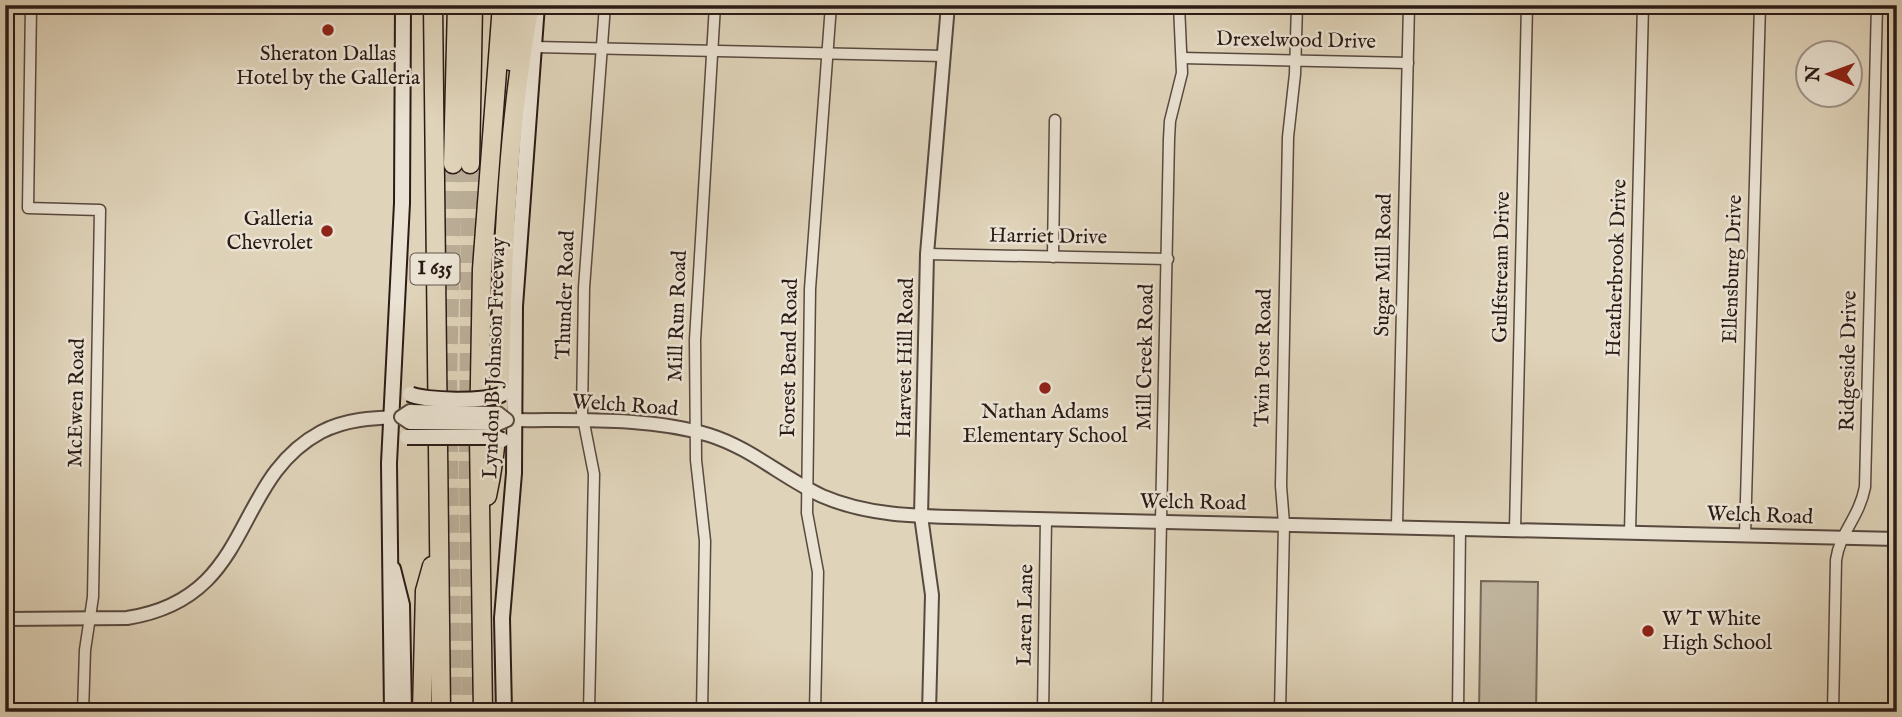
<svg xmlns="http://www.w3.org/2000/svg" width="1902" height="717" font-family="'IM FELL English',serif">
	<rect width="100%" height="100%" fill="#dfd3b9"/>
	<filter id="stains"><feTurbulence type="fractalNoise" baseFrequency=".00286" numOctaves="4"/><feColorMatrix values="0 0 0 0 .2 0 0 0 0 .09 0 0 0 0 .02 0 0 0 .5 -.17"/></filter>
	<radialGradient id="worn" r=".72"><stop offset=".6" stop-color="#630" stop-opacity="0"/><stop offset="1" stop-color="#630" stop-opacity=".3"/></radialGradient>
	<!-- green -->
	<path fill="#c0b49d" stroke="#76685a" stroke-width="2" d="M1481,581l57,1 -2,130 -57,-1z"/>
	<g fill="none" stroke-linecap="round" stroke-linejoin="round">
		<!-- motorway-tunnel -->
		<g stroke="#bbae98" stroke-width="18" stroke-dasharray="18 9" stroke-linecap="butt">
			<path d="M453,164l-5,218 5,330"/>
			<path d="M470,164l-2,311 3,237"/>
		</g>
		<!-- minor casing -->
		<g stroke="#58493f" stroke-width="13">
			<g id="minor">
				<path d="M31,5l-3,203 72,2 -7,387 -8,53 -2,62"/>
				<path d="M535,47l409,9"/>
				<path d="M1182,58l226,5"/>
				<path d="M927,254l241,5"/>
				<path d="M1053,257l2,-137"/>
				<path d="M1397,526l12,-521"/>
				<path d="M1515,529l12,-524"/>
				<path d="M1630,532l13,-527"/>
				<path d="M1745,535l15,-530"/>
				<path d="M589,712l5,-238 -12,-61 2,-125 21,-283"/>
				<path d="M702,712l3,-171 -9,-81 -1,-120 20,-335"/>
				<path d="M815,712l3,-140 -11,-59 3,-224 21,-284"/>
				<path d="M1043,712l3,-193"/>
				<path d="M1157,712l12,-573 1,-18 12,-48 -3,-68"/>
				<path d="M1280,712l4,-188 -3,-38 7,-349 7,-63 2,-69"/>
				<path d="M1458,712l2,-184"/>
				<path d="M1833,712l3,-152c4,-28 23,-42 29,-73l12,-482"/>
			</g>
		</g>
		<!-- tertiary casing -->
		<g stroke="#58493f" stroke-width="16">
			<g id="tertiary">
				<path d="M507,420c66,1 139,-4 202,15 42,13 74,43 113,61 53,23 112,20 169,22l906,21"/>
				<path d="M5,619l122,-1c129,-20 103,-137 194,-186 25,-13 51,-14 79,-15"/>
				<path d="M929,712l3,-117 -11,-79 6,-262 21,-249"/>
			</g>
		</g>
		<!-- secondary casing -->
		<g stroke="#2b1b16" stroke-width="18">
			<g id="secondary">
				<path d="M393,569l9,36 2,107"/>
				<path d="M392,712l-3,-249 13,-260 1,-198"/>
				<path d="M504,712l-2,-94 12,-145 1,-167 22,-301"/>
			</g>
		</g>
		<!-- motorway casing -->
		<g stroke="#2b1b16" stroke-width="21">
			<g id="motorway">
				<path d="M433,5l8,707"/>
				<path d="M510,61l5,-56"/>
				<path d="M453,164l4,-159"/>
				<path d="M470,164l3,-159"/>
				<path d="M487,496c14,-63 13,-130 15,-195 3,-94 10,-204 28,-296"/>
				<path d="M422,712l3,-121 7,-25"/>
				<path d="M483,712l-4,-277 3,-166 20,-264"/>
			</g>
		</g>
		<!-- minor -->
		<use href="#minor" stroke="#eae2d2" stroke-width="10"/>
		<!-- tertiary -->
		<use href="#tertiary" stroke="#eae2d2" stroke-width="12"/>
		<!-- secondary -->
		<use href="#secondary" stroke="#eae2d2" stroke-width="14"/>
		<!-- motorway -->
		<use href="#motorway" stroke="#dfd3b9" stroke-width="18"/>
		<!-- rail -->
		<path stroke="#2b1b16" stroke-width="2.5" stroke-dasharray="12 12" stroke-linecap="butt" d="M5,45l7,30 -1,131"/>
		<!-- tertiary-bridge casing -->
		<g stroke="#58493f" stroke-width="16" stroke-linecap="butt">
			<path id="tertiary-bridge" d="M410,411l88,2 9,7 -9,4 -88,-1 -9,-6z"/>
		</g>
		<!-- secondary-bridge casing -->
		<g stroke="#2b1b16" stroke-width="18" stroke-linecap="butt">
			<g id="secondary-bridge">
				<path d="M410,394c13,7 79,8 92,0"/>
				<path d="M407,437h86l9,3"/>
			</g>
		</g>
		<!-- tertiary-bridge -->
		<use href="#tertiary-bridge" stroke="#eae2d2" stroke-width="12"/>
		<!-- secondary-bridge -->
		<use href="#secondary-bridge" stroke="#eae2d2" stroke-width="14"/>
	</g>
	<!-- markers -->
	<g fill="#8f2418" stroke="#eae2d2" stroke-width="2.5">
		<circle cx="328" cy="30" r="7"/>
		<circle cx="327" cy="231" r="7"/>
		<circle cx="1045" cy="388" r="7"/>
		<circle cx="1648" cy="631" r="7"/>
	</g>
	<g text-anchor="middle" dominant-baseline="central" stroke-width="5" stroke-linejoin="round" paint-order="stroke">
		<!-- shield labels -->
		<rect fill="#eae2d2" stroke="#64574e" stroke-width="2" x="410.5" y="253.5" width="49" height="31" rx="5"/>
		<g font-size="19" font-weight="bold" fill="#2b1b16">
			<text x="435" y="269">I 635</text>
		</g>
		<!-- street labels -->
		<g font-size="21" fill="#2b1b16" stroke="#eae2d2">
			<text transform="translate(1296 41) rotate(1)">Drexelwood Drive</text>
			<text transform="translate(1048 237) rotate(1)">Harriet Drive</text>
			<text transform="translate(1384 265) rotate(-89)">Sugar Mill Road</text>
			<text transform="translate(1502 267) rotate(-89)">Gulfstream Drive</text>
			<text transform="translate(1617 268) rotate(-88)">Heatherbrook Drive</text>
			<text transform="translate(1733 269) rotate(-88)">Ellensburg Drive</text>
			<text transform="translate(566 295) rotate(-88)">Thunder Road</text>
			<text transform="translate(678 316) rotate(-88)">Mill Run Road</text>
			<text transform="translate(1146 357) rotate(-89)">Mill Creek Road</text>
			<text transform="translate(495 358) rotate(-88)">Lyndon B Johnson Freeway</text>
			<text transform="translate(790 358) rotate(-89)">Forest Bend Road</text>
			<text transform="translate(906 358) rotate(-89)">Harvest Hill Road</text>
			<text transform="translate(1264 358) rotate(-89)">Twin Post Road</text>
			<text transform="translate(1849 361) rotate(-89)">Ridgeside Drive</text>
			<text transform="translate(77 403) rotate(-89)">McEwen Road</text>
			<text transform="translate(625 406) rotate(4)">Welch Road</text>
			<text transform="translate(1193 503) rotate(1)">Welch Road</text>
			<text transform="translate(1760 516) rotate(2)">Welch Road</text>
			<text transform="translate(1026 615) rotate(-89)">Laren Lane</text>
		</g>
		<!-- poi labels -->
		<g font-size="21" fill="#2b1b16" stroke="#eae2d2">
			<text x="328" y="54">Sheraton Dallas<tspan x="328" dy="24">Hotel by the Galleria</tspan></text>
			<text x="313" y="219" text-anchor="end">Galleria<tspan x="313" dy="24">Chevrolet</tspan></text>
			<text x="1045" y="412">Nathan Adams<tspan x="1045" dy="24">Elementary School</tspan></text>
			<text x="1662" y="619" text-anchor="start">W T White<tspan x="1662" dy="24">High School</tspan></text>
		</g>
	</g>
	<!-- margin -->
	<rect width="1902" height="717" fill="none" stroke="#dfd3b9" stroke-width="28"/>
	<rect x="7" y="7" width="1888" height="703" fill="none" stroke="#2b1b16" stroke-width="3.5"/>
	<rect x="14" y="14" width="1874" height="689" fill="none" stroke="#2b1b16" stroke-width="2"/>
	<!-- north arrow -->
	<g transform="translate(1829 74) rotate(271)"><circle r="33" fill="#eae2d2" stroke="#9e9287" stroke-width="2"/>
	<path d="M0-5L12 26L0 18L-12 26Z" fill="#8f2418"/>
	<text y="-10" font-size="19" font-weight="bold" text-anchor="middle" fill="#2b1b16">N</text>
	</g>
	<rect width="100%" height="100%" filter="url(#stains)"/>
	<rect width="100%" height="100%" fill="url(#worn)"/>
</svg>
